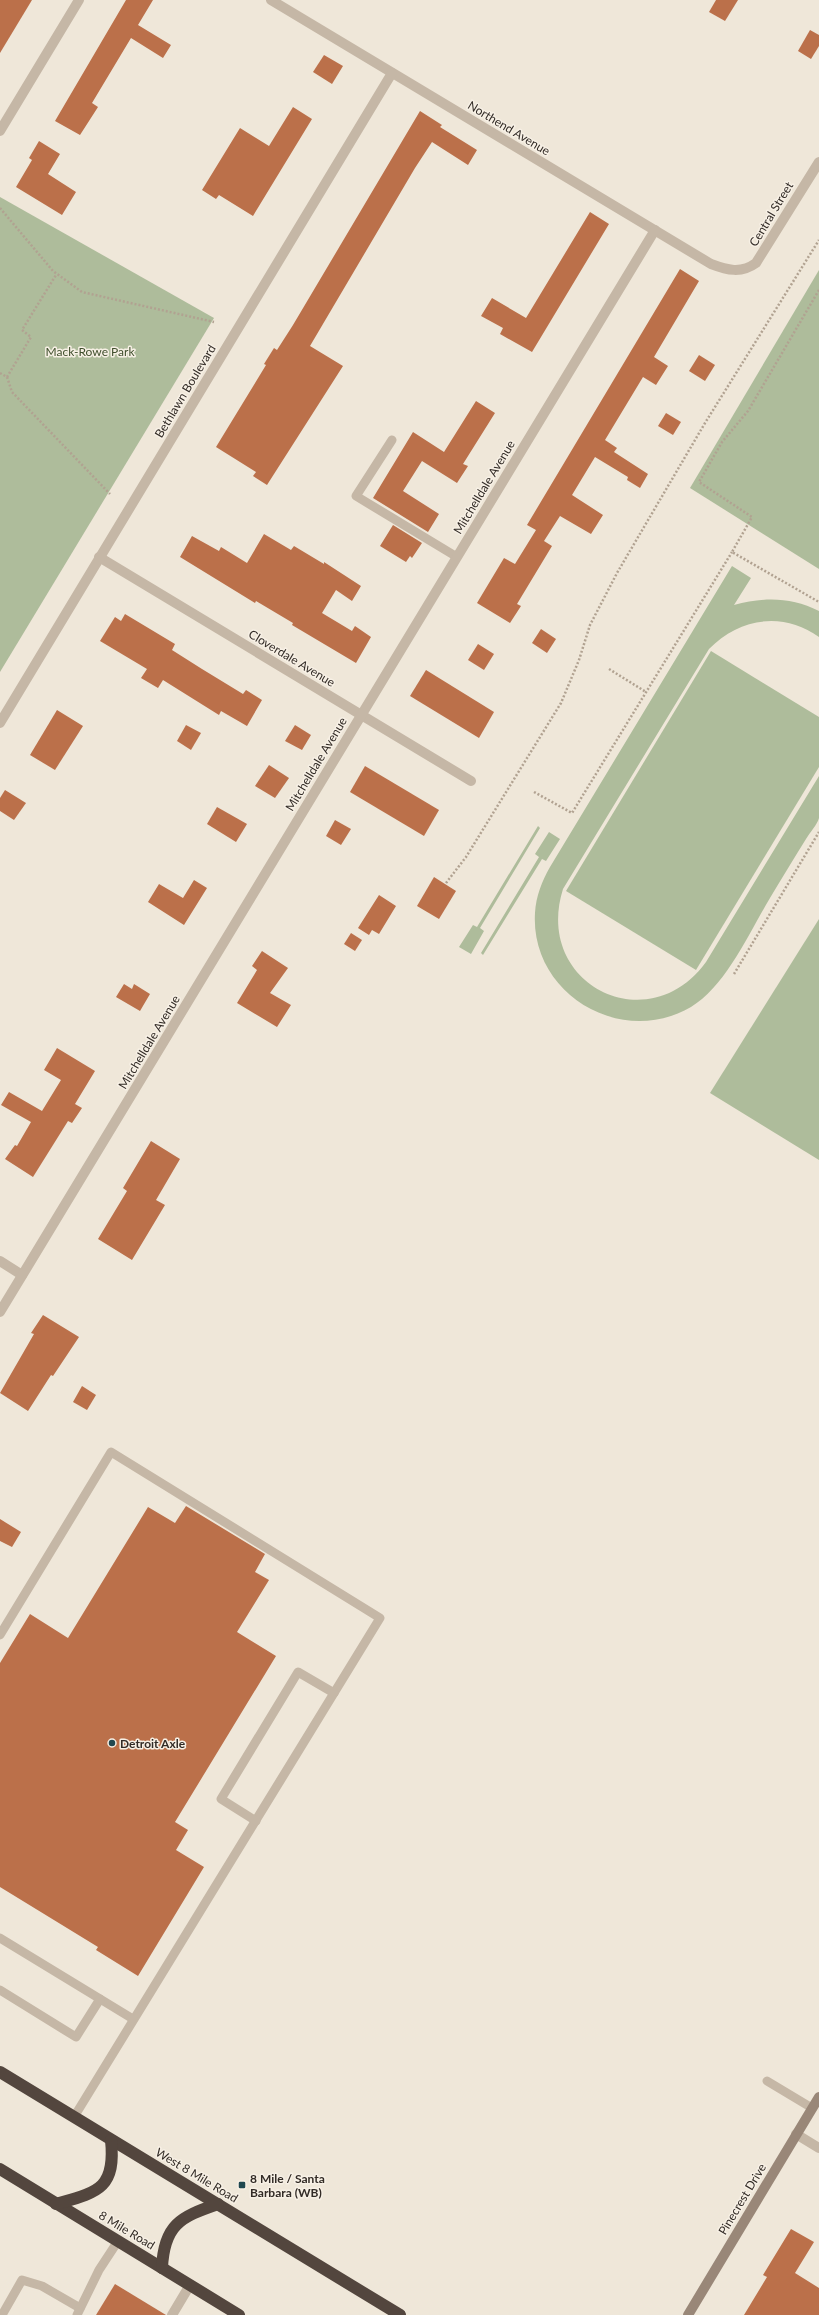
<svg xmlns="http://www.w3.org/2000/svg" width="819" height="2315" font-family="Lato,sans-serif">
	<rect width="100%" height="100%" fill="#efe7d9"/>
	<!-- green -->
	<g fill="#aebc9b">
		<path d="M0,197l214,121 -214,354z"/>
		<path d="M819,270v299l-129,-81z"/>
		<path d="M732,566l19,12 -17,27c30,-8 57,-8 85,6v26c-36,-26 -80,-19 -110,12l-146,240c-30,95 85,153 143,73l113,-186c0,11 0,32 0,42 -2,7 -9,14 -13,21 -12,19 -24,39 -36,59 -21,35 -44,88 -79,109 -70,41 -161,-13 -156,-94 1,-17 7,-32 15,-46z"/>
		<path d="M711,651l108,66v50l-123,203 -130,-79z"/>
		<path d="M538,826l2,2 -60,100 4,3 -13,23 -12,-7 14,-22 4,2z"/>
		<path d="M549,832l11,7 -14,22 -4,-2 -59,96 -2,-2 58,-96 -4,-3z"/>
		<path d="M819,919v241l-109,-67z"/>
	</g>
	<!-- building -->
	<g fill="#bb704a">
		<path d="M0,0h32l-32,53z"/>
		<path d="M126,0h27l-15,25 33,20 -8,13 -32,-20 -39,65 6,4 -18,28 -25,-14z"/>
		<path d="M716,0h22l-13,21 -16,-9z"/>
		<path d="M810,30l9,5v11l-8,13 -13,-8z"/>
		<path d="M324,55l19,11 -11,18 -19,-12z"/>
		<path d="M293,107l19,12 -59,97 -34,-21 -3,4 -14,-9 38,-62 29,18z"/>
		<path d="M420,111l22,14 -2,2 37,23 -9,15 -36,-23 -17,26 -105,178 33,20 -76,119 -14,-9 3,-4 -40,-25 50,-82 -2,-1 10,-16 3,2 16,-25z"/>
		<path d="M39,141l21,13 -12,20 28,18 -14,23 -46,-28 16,-27 -3,-2z"/>
		<path d="M590,212l19,12 -77,128 -32,-18 3,-6 -22,-12 11,-18 34,20z"/>
		<path d="M680,269l19,12 -45,76 14,9 -12,19 -13,-8 -38,63 12,8 -3,4 34,22 -8,14 -13,-8 1,-3 -33,-20 -23,38 31,20 -12,19 -31,-18 -16,25 8,5 -35,58 4,2 -11,17 -33,-20 27,-45 11,6 21,-34 -9,-5z"/>
		<path d="M699,355l16,10 -10,16 -16,-10z"/>
		<path d="M476,401l19,12 -32,51 5,2 -11,17 -35,-22 -19,30 36,23 -11,18 -55,-34 40,-66 31,20z"/>
		<path d="M666,413l15,9 -8,13 -15,-9z"/>
		<path d="M393,525l29,18 -10,15 -2,-2 -4,6 -26,-16z"/>
		<path d="M264,534l27,16 3,-4 30,18v-2l37,24 -9,15 -16,-11 -14,23 30,18 3,-5 16,11 -15,26 -64,-38 1,-2 -37,-22 -1,2 -75,-46 12,-21 27,15 2,-4 26,16z"/>
		<path d="M125,614l50,30 -3,6 30,19 41,25 3,-4 16,10 -15,26 -26,-15 -2,4 -56,-35 -5,8 -17,-10 6,-9 -47,-28 15,-24 6,4z"/>
		<path d="M541,629l15,10 -9,14 -15,-10z"/>
		<path d="M478,644l16,10 -10,16 -16,-10z"/>
		<path d="M426,670l68,42 -15,26 -69,-42z"/>
		<path d="M57,710l26,16 -28,44 -25,-15z"/>
		<path d="M186,725l15,8 -10,17 -14,-9z"/>
		<path d="M295,725l16,10 -9,15 -17,-9z"/>
		<path d="M269,765l20,13 -14,20 -20,-12z"/>
		<path d="M365,766l74,44 -15,26 -74,-44z"/>
		<path d="M5,790l21,13 -12,17 -14,-9v-13z"/>
		<path d="M217,807l30,17 -11,18 -29,-18z"/>
		<path d="M335,820l16,9 -10,16 -15,-9z"/>
		<path d="M434,877l22,14 -17,28 -22,-13z"/>
		<path d="M194,880l13,8 -23,37 -36,-23 11,-18 24,14z"/>
		<path d="M379,895l17,11 -17,28 -7,-4 -3,5 -11,-7z"/>
		<path d="M351,933l11,7 -7,11 -11,-7z"/>
		<path d="M262,951l26,17 -18,25 21,12 -14,22 -40,-24 20,-33 -5,-4z"/>
		<path d="M124,984l8,5 2,-5 16,10 -10,17 -24,-14z"/>
		<path d="M57,1048l38,23 -20,33 7,4 -10,15 -4,-2 -35,56 -28,-18 10,-14 2,1 14,-24 -30,-17 8,-13 33,19 19,-31 -17,-10z"/>
		<path d="M151,1141l29,18 -24,41 9,5 -33,55 -34,-21 29,-48 -4,-3z"/>
		<path d="M43,1315l36,22 -26,39 -2,-1 -23,36 -28,-18 34,-59 -3,-1z"/>
		<path d="M82,1386l14,9 -9,15 -14,-8z"/>
		<path d="M186,1506l79,48 -10,18 14,8 -32,52 39,24 -101,166 13,8 -12,20 28,17 -66,109 -42,-26 2,-3 -98,-60v-224l30,-49 38,24 80,-131 27,16z"/>
		<path d="M0,1519l21,13 -9,15 -12,-6z"/>
		<path d="M791,2229l23,13 -19,31 24,15v27h-75l23,-38 -4,-2z"/>
		<path d="M115,2284l51,31h-70z"/>
	</g>
	<g fill="none" stroke-linecap="round" stroke-linejoin="round">
		<!-- path -->
		<g stroke="#b1a291" stroke-width="2.5" stroke-dasharray="2 2" stroke-linecap="butt">
			<path d="M0,208l53,63 29,21 132,30"/>
			<path d="M819,290l-71,121 -26,31 -23,40 53,35 -20,35 87,50"/>
			<path d="M0,373l7,4 5,15 98,102"/>
			<path d="M7,377l24,-40 -9,-7 34,-55"/>
			<path d="M609,669l37,23"/>
			<path d="M534,792l38,21 160,-261"/>
			<path d="M446,883l20,-26 95,-154 18,-43 11,-35 27,-52 88,-150 114,-183"/>
			<path d="M734,974l85,-142"/>
		</g>
		<!-- lane -->
		<g stroke="#c5b7a6" stroke-width="9">
			<path d="M392,440l-36,56 101,61"/>
			<path d="M0,1635l111,-183 269,166 -306,499"/>
			<path d="M256,1821l-35,-22 77,-127 36,21"/>
			<path d="M0,1938l133,81"/>
			<path d="M0,1990l76,47 24,-38"/>
			<path d="M767,2081l45,27"/>
			<path d="M2,2315l20,-35 20,6 38,22"/>
			<path d="M77,2315l22,-45 19,-29"/>
		</g>
		<!-- street -->
		<g stroke="#c5b7a6" stroke-width="10">
			<path d="M271,0l440,264c16,6 30,10 45,-1l63,-101"/>
			<path d="M0,131l79,-131"/>
			<path d="M99,557l372,224"/>
			<path d="M0,723l392,-650"/>
			<path d="M0,1261l22,14"/>
			<path d="M0,1312l655,-1082"/>
			<path d="M796,2134l23,14"/>
			<path d="M172,2315l18,-30"/>
		</g>
		<!-- secondary -->
		<path stroke="#998778" stroke-width="10" d="M688,2315l131,-218"/>
		<!-- highway -->
		<g stroke="#53463e" stroke-width="12">
			<path d="M0,2072l400,243"/>
			<path d="M0,2169l239,146"/>
			<path d="M56,2204c42,-12 60,-15 55,-64"/>
			<path d="M162,2268c2,-43 18,-51 56,-64"/>
		</g>
	</g>
	<!-- markers -->
	<g fill="#204850" stroke="#f7f0e5" stroke-width="1.5">
		<circle cx="112" cy="1743" r="4"/>
		<rect x="238" y="2181" width="8" height="8" rx="2"/>
	</g>
	<g text-anchor="middle" dominant-baseline="central" stroke-width="3" stroke-linejoin="round" paint-order="stroke">
		<!-- street labels -->
		<g font-size="12" fill="#322b26" stroke="#f7f0e5">
			<text transform="translate(509 128) rotate(31)">Northend Avenue</text>
			<text transform="translate(771 214) rotate(-59)">Central Street</text>
			<text transform="translate(185 391) rotate(-59)">Bethlawn Boulevard</text>
			<text transform="translate(484 487) rotate(-59)">Mitchelldale Avenue</text>
			<text transform="translate(292 658) rotate(31)">Cloverdale Avenue</text>
			<text transform="translate(316 764) rotate(-59)">Mitchelldale Avenue</text>
			<text transform="translate(149 1042) rotate(-59)">Mitchelldale Avenue</text>
			<text transform="translate(197 2175) rotate(31)">West 8 Mile Road</text>
			<text transform="translate(742 2199) rotate(-59)">Pinecrest Drive</text>
			<text transform="translate(127 2230) rotate(31)">8 Mile Road</text>
		</g>
		<!-- park labels -->
		<g font-size="12" fill="#3f4e2c" stroke="#f7f0e5">
			<text x="90" y="351">Mack-Rowe Park</text>
		</g>
		<!-- poi labels -->
		<g font-size="12" font-weight="bold" fill="#322b26" stroke="#f7f0e5" text-anchor="start">
			<text x="120" y="1743">Detroit Axle</text>
			<text x="250" y="2178">8 Mile / Santa<tspan x="250" dy="14">Barbara (WB)</tspan></text>
		</g>
	</g>
</svg>
